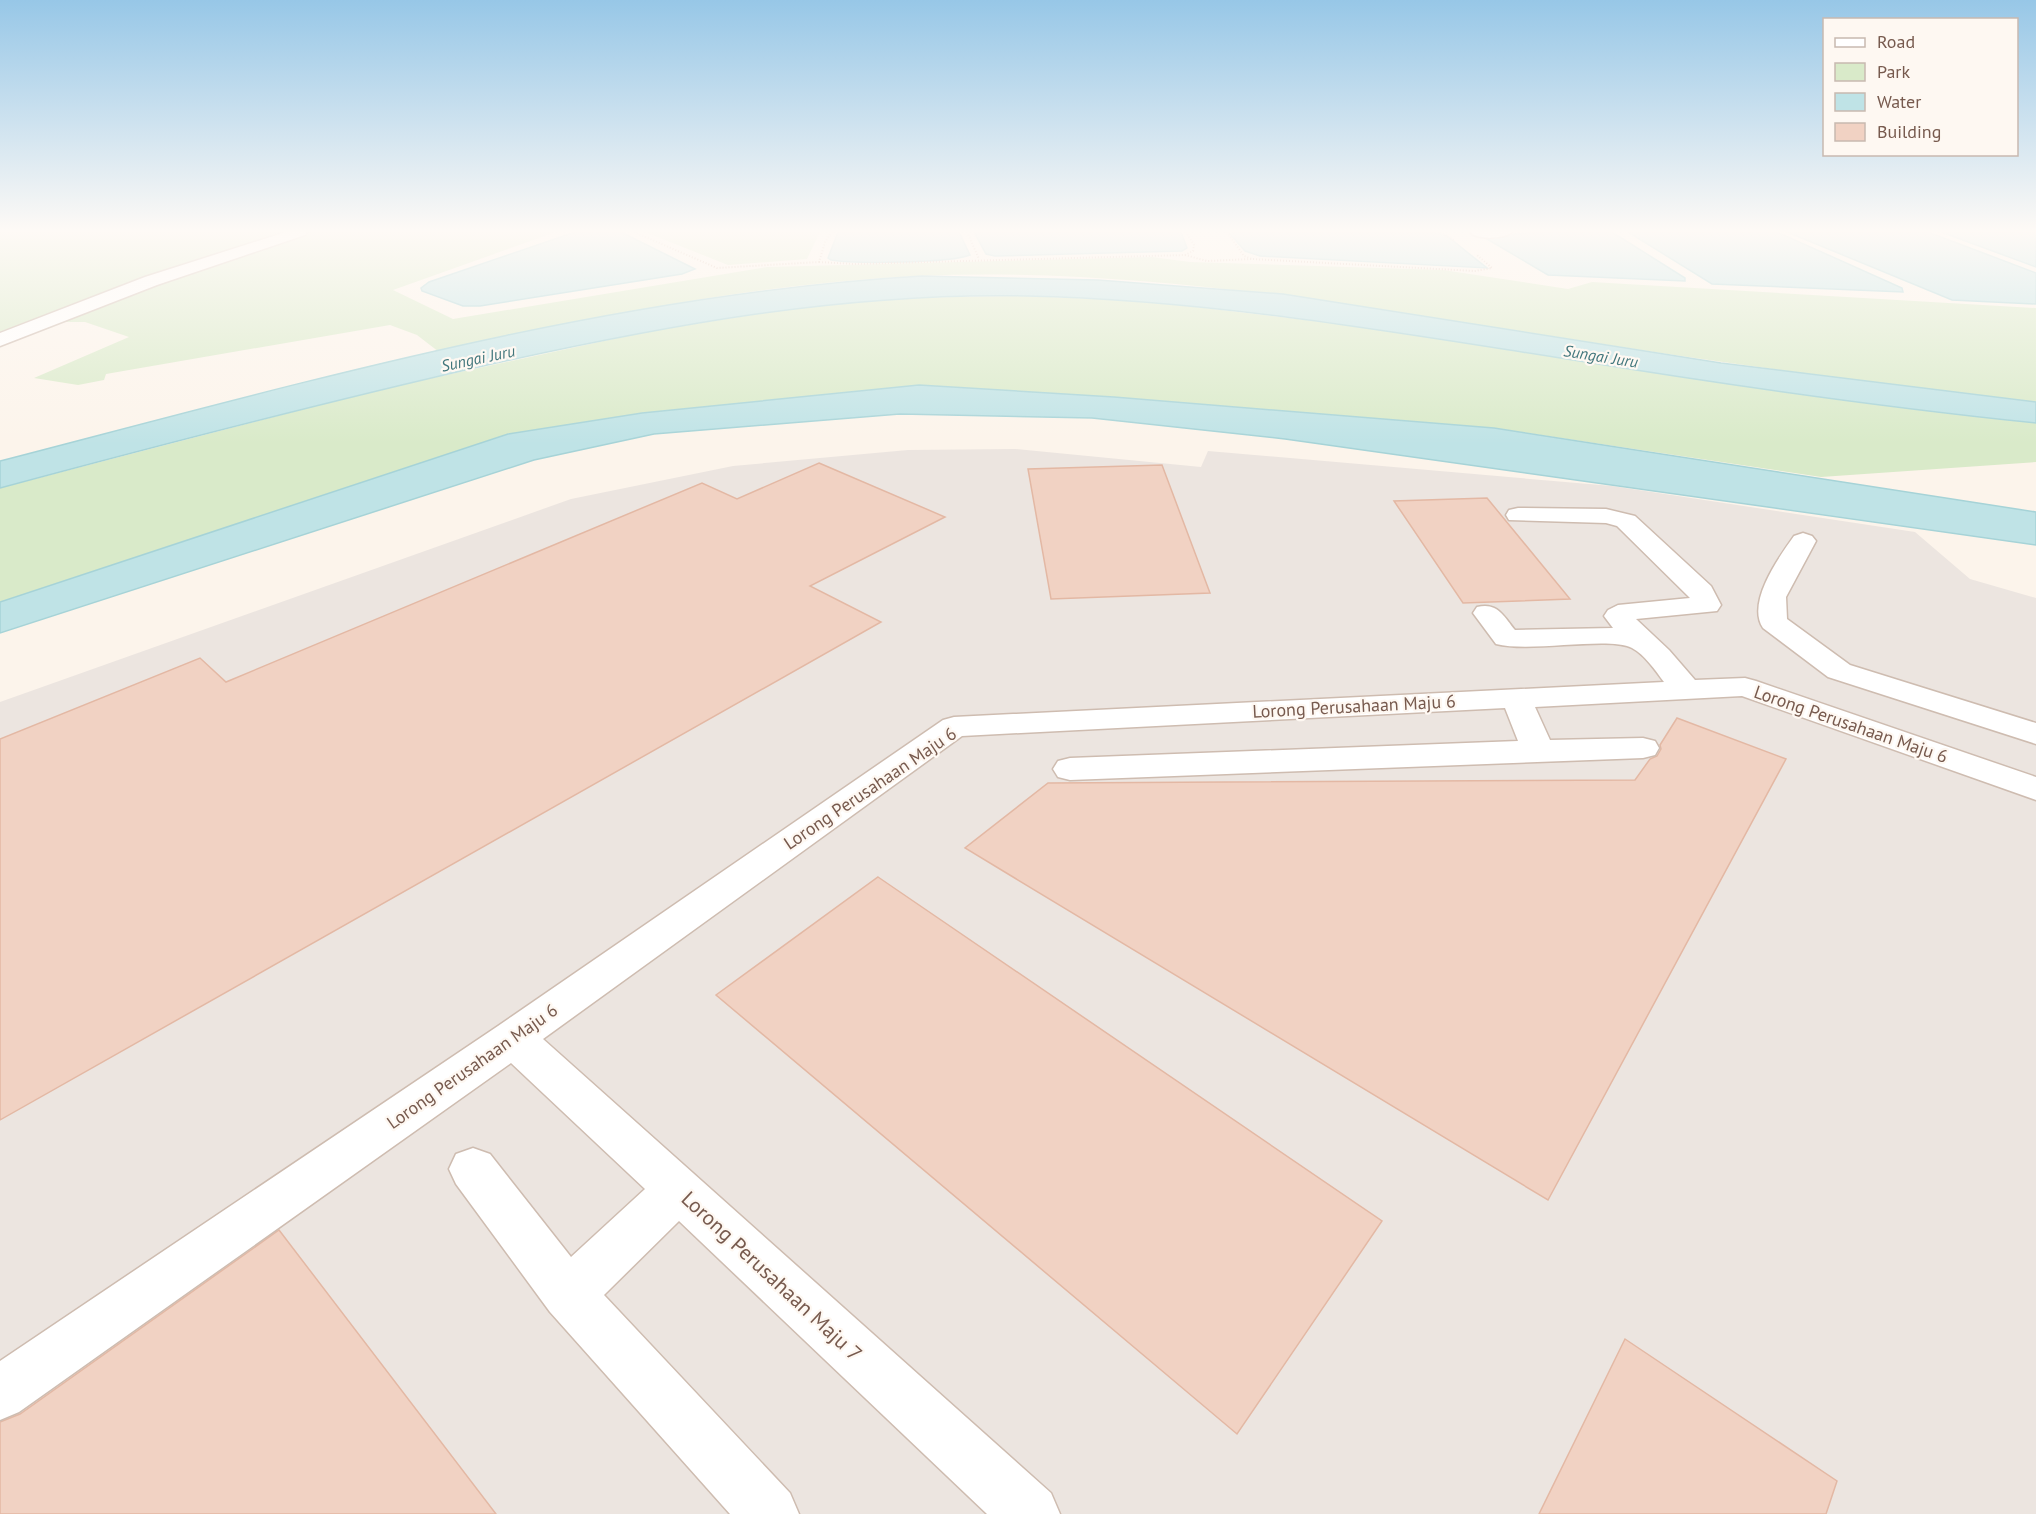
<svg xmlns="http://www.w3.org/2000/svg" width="2036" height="1514" font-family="'PT Sans',sans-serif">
	<rect width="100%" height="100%" fill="#fcf4eb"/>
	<!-- industrial -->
	<path fill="#ece5e0" d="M1015,449l186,18 7,-16 404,35 303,46 55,47 66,19v916h-2036v-812l571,-203 162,-33 175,-16z"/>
	<!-- green -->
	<g fill="#d9eac9">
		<path d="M0,232h290l-161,51 -129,49z"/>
		<path d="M307,232h249l-163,58 60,29 314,-52 385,-10 38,5 253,8 125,19 24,-7 444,26v94c-166,-19 -332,-41 -498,-68 -204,-32 -412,-67 -620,-58 -161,7 -322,41 -479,76l-22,-17 -27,-10 -284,49 -2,6 -26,5 -44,-7 95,-41 -44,-15h-30l107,-41z"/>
		<path d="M645,232h175l-13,27 -79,6z"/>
		<path d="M1025,296l120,5 212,25 440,68 239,29v39l-215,15 -327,-49 -380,-31 -195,-12 -277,28 -134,21 -508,168v-114l377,-98 273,-59 158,-25 87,-8z"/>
	</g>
	<!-- water -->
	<g fill="#bfe3e6" stroke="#a6d3d7" stroke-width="1.5">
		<path d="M575,232h46l74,37 -13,5 -202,32h-17l-41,-15 -1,-3 8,-6z"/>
		<path d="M838,232h121l11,23c-19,8 -116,9 -139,5l-3,-2z"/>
		<path d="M974,232h207l6,16 -5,3 -187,5 -9,-2z"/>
		<path d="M1237,232l200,1 10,3 40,32 -227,-12 -15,-5 -15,-17z"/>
		<path d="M1544,232h68l73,46v3l-137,-6 -66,-39z"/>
		<path d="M1628,232h149l125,56 1,4 -191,-8z"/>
		<path d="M1787,232h141l108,41v31l-84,-4z"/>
		<path d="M1941,232h95v35z"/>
		<path d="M922,276l176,4 185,14 438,69 315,39v21c-155,-16 -309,-38 -463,-63 -181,-28 -362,-60 -546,-64 -184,-4 -365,30 -544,70 -162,37 -323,79 -483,122v-27c301,-78 611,-167 922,-185z"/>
		<path d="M919,385l195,12 380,31 542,84v33l-751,-106 -193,-21 -192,-4 -246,20 -120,26 -534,173v-31l508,-168 134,-21z"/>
	</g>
	<!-- building -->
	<g fill="#f1d2c3" stroke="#e3b8a4" stroke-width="1.5">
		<path d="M819,463l126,54 -135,69 71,36 -881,498v-381l200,-81 26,24 476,-199 35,16z"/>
		<path d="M1162,465l48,128 -159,6 -23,-130z"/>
		<path d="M1487,498l83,101 -107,4 -69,-102z"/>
		<path d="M1677,718l109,41 -238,441 -583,-352 83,-65 587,-3 15,-21 7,-3 4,-7 -1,-4z"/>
		<path d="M878,877l504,344 -145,213 -521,-439z"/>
		<path d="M279,1230l217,284h-496v-92l20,-8z"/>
		<path d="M1625,1339l212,142 -11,33h-287z"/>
	</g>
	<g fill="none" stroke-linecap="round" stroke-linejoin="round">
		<!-- minor casing -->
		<g stroke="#cebcb0" stroke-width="3">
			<g id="minor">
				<path d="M286,232h21l-2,3 -148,50 -157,61v-13l145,-56z"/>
				<path d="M1470,232h42c-7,7 -36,8 -42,0z"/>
				<path d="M1518,508l88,1 29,7 76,70 10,19 -4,6 -81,8 33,31 26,30 50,-2 11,3 280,96v23l-294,-104 -207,11 15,33 93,-2 12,3 4,7 -4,7 -12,3 -573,22 -12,-3 -5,-8 5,-8 12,-3 448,-17 -13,-33 -543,28 -419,303 508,454 9,21h-73l-308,-293 -75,74 186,198 9,21h-69l-180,-202 -94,-128 -7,-15 7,-15 17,-6 17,6 81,103 74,-68 -134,-126 -492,349 -19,8v-59l498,-335 445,-306 11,-3 710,-35c-9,-12 -19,-27 -32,-34 -24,-12 -101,5 -136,-4l-23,-31 4,-6c20,-5 26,8 38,23l98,-2 -9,-12 4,-6 10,-5 72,-7 -73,-72 -11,-3 -97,-3 -3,-5 3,-5z"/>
				<path d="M1803,533l9,3 4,5 -30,56 1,22 63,46 186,58v21l-208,-67 -65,-49c-17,-25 16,-71 31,-92z"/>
			</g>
		</g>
		<!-- path -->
		<g stroke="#d6b5a6" stroke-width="2" stroke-dasharray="1 2" stroke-linecap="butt">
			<path d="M634,232l83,36 102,-6 6,-20 7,-10"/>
			<path d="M967,232l12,27"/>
			<path d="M1227,232l17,24 8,3 223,12 17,-3 -15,-13"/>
			<path d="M1440,232l15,9"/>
			<path d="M1185,255l22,6 45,-2"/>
			<path d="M819,262l35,2 331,-9 8,-4 1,-6 -8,-13"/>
		</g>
		<!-- minor -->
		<use href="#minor" fill="#fff" fill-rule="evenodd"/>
	</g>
	<!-- sky -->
	<linearGradient id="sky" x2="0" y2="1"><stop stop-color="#97c7e7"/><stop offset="0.52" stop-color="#fefaf6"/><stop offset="1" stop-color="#fefaf6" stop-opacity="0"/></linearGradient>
	<rect width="2036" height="444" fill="url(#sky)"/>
	<g text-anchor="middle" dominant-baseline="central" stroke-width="4.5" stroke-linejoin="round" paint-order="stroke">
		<!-- far-water labels -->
		<g font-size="16" font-style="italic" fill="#41767c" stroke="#fef8f2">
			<text transform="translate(1601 356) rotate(9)">Sungai Juru</text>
			<text transform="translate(478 358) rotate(-12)">Sungai Juru</text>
		</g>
		<!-- street labels -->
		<g font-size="18" fill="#775a4e" stroke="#fef8f2">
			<text transform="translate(1354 706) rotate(-3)">Lorong Perusahaan Maju 6</text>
			<text transform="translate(1851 724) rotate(19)">Lorong Perusahaan Maju 6</text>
			<text transform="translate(870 788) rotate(-34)">Lorong Perusahaan Maju 6</text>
			<text transform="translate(472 1066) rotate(-35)">Lorong Perusahaan Maju 6</text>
		</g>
		<!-- near-street labels -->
		<g font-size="21" fill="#775a4e" stroke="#fef8f2">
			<text transform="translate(772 1276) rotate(43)">Lorong Perusahaan Maju 7</text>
		</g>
	</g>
	<!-- legend -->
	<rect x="1823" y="18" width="195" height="138" fill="#fef8f2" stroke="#c8b9b0" stroke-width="1.5"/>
	<rect x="1835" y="38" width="30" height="9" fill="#ffffff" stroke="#c8b9b0" stroke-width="1.5"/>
	<text x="1877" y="48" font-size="18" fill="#775a4e">Road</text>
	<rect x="1835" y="63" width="30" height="18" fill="#d9eac9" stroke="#c8b9b0" stroke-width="1.5"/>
	<text x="1877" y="78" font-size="18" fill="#775a4e">Park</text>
	<rect x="1835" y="93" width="30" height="18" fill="#bfe3e6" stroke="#c8b9b0" stroke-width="1.5"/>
	<text x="1877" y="108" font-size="18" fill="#775a4e">Water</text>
	<rect x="1835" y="123" width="30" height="18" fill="#f1d2c3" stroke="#c8b9b0" stroke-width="1.5"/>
	<text x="1877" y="138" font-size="18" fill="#775a4e">Building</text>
</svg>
